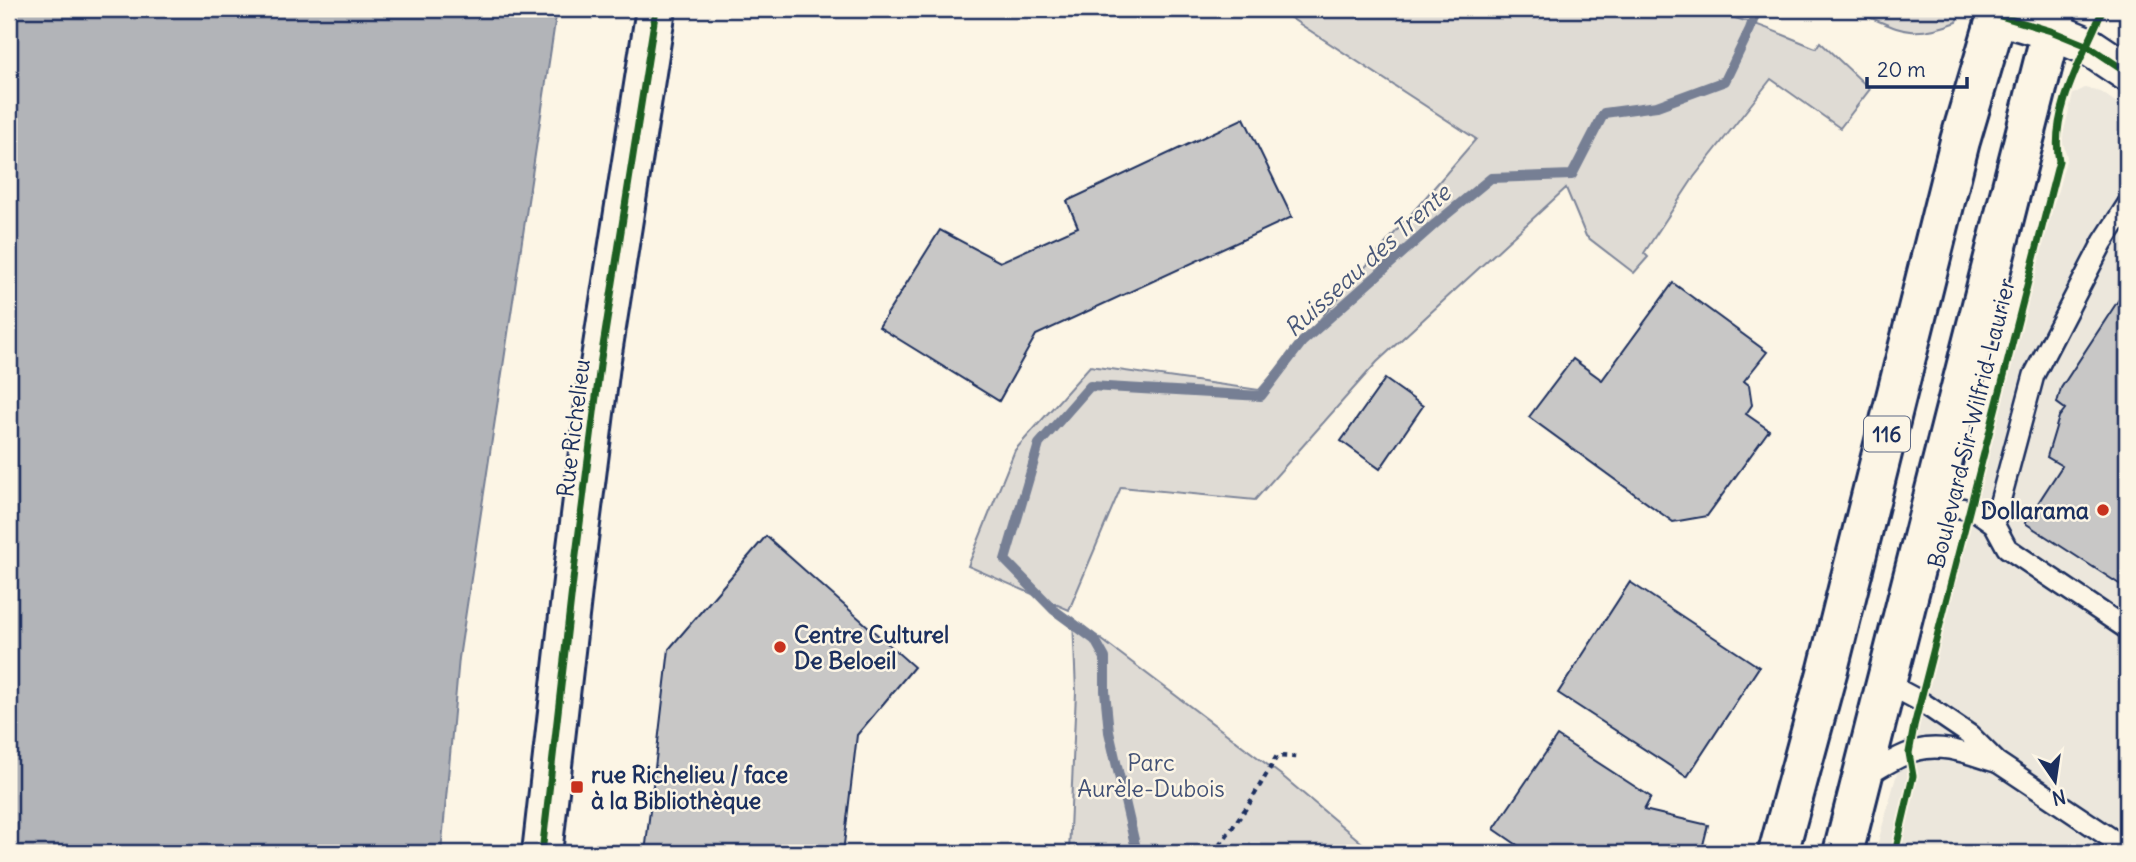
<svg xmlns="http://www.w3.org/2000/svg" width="2136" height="862" font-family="Delius,sans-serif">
	<rect width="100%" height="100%" fill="#fcf5e5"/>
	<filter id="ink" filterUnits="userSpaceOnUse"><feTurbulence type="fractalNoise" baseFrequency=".0143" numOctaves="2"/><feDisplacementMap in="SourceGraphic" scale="14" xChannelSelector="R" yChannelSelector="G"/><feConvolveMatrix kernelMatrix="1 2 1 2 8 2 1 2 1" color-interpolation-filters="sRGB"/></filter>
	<g filter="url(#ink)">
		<!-- built -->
		<path fill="#ece7dc" d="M2085,88l16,4 26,18v743h-252l192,-696 -5,-18 11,-45z"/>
		<!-- green -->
		<g fill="#dfdbd4" stroke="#7d8599" stroke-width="2">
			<path d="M1277,9h395c16,4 33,2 49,6 33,6 64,21 95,33l4,-6 50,47 -30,39 -69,-49 -77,98 -50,76 4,4 -14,16 -48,-37 -20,-48 -189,174 -122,138 -134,-13 -52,123 -101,-44 47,-116 75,-84 169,24 217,-251z"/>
			<path d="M1844,9h117l-4,13c-57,22 -62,0 -113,-13z"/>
			<path d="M1073,618l208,157 93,78h-305l7,-161z"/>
		</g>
		<!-- water -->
		<path fill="#b2b4b8" stroke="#767f94" stroke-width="2" d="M9,9h548l-98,649 -18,195h-432z"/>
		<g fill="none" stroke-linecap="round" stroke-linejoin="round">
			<!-- stream -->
			<path stroke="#767f94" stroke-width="10" d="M1137,853l-28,-121 -4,-41v-33l-10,-18 -41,-30 -49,-50 34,-116 51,-58 171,10 41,-54 133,-118 56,-46 81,-3 32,-62 53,-7 68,-25 25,-52 7,-20"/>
		</g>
		<!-- building -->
		<g fill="#c8c7c6" stroke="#1b2f5e" stroke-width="2">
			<path d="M1244,118l48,99 -256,118 -37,66 -120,-74 61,-97 60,32 78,-35 -11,-26z"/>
			<path d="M1673,283l94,69 -23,29 5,4 3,20 -6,9 23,16 -62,86 -34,6 -144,-105 44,-58 29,21z"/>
			<path d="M2127,287v302l-102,-66 37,-57 -15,-9 12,-40 6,-8 -8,-6 4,-15z"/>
			<path d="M1385,379l38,27 -43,63 -39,-28z"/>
			<path d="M766,536l148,131 -57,68 -14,118h-198l24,-204z"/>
			<path d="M1630,582l129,85 -72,110 -129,-84z"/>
			<path d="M1557,736l94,61 -7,13 64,15 -7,28h-172l-35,-24z"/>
		</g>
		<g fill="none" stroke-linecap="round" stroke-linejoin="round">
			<!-- lane casing -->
			<g stroke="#1b2f5e" stroke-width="24">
				<g id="lane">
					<path d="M2127,205l-24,37 -69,133 -40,149 13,24 120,81"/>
					<path d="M1932,501l45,11 17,12"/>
					<path d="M1886,683l34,18 50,34 27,27 130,87"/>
					<path d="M1863,778c17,-10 36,-23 55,-28 26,-7 53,5 78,12"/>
				</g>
			</g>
			<!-- street casing -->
			<g stroke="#1b2f5e" stroke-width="42">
				<path id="street" d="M1997,15l54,16 37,15 39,26"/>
			</g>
			<!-- secondary casing -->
			<g stroke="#1b2f5e" stroke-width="44">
				<path id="secondary" d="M542,853l33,-290 25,-198 56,-356"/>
			</g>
			<!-- primary casing -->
			<g stroke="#1b2f5e" stroke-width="44">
				<g id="primary">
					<path d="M1778,853l50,-184 132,-528 39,-132"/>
					<path d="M1843,853l214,-844"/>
				</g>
			</g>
			<!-- path -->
			<path stroke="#1b2f5e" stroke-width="4.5" stroke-dasharray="5 5" stroke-linecap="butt" d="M1214,853l35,-49 28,-48 21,1"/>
			<!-- lane -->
			<use href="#lane" stroke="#fcf5e5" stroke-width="19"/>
			<!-- street -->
			<use href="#street" stroke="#fcf5e5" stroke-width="37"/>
			<!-- secondary -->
			<use href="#secondary" stroke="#fcf5e5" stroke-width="38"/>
			<!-- primary -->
			<use href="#primary" stroke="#fcf5e5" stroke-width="38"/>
			<!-- cycleway casing -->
			<g stroke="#fcf5e5" stroke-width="11">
				<g id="cycleway">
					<path d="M1997,15l54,16 37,15 39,26"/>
					<path d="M542,853l33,-290 25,-198 56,-356"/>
					<path d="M1895,853l18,-77 -4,-23 5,-27 145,-565c-10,-49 26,-108 44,-152"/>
				</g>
			</g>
			<!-- cycleway -->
			<use href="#cycleway" stroke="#1b5e20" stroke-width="7"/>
		</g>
	</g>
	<!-- markers -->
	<g fill="#c8321e" stroke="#fcf5e5" stroke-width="2.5">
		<circle cx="2103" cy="510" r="7"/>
		<circle cx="780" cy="647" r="7"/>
		<rect x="570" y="780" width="14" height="14" rx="3.5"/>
	</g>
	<g text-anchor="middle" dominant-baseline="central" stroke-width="5" stroke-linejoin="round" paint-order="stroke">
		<!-- shield labels -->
		<rect fill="#fcf5e5" stroke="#5e6a86" stroke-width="2" x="1864" y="416.5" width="46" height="35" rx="5"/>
		<g font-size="21" font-weight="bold" fill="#1b2f5e">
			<text x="1887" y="434">116</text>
		</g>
		<!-- street labels -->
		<g font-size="23" fill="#1b2f5e" stroke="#fcf5e5">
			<text transform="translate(1971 423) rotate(-76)">Boulevard Sir-Wilfrid-Laurier</text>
			<text transform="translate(573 428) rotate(-83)">Rue Richelieu</text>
		</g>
		<!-- poi labels -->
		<g font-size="23" font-weight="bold" fill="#1b2f5e" stroke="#fcf5e5" text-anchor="start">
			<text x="2089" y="510" text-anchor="end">Dollarama</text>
			<text x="794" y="634">Centre Culturel<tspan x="794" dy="26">De Beloeil</tspan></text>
			<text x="591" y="774">rue Richelieu / face<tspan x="591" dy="26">à la Bibliothèque</tspan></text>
		</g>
		<!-- park labels -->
		<g font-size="23" fill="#425176" stroke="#fcf5e5">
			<text x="1151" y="762">Parc<tspan x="1151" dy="26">Aurèle-Dubois</tspan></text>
		</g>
		<!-- water labels -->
		<g font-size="24" font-style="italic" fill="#485779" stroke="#fcf5e5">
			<text transform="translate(1367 260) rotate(-42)">Ruisseau des Trente</text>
		</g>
	</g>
	<!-- margin -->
	<rect width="2136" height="862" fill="none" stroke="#fcf5e5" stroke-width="35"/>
	<rect x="18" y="18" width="2101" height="827" fill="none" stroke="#1b2f5e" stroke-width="2.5" filter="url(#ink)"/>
	<!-- north arrow -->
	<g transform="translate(2055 781) rotate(167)" stroke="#fcf5e5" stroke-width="5" paint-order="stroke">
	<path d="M0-5L12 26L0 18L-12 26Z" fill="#1b2f5e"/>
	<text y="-10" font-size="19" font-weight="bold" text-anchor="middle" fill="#1b2f5e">N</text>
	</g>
	<!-- scale -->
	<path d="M1867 77v10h100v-10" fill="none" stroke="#1b2f5e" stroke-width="3.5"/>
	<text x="1877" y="77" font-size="21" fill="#1b2f5e" stroke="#fcf5e5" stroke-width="5" paint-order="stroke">20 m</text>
</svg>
